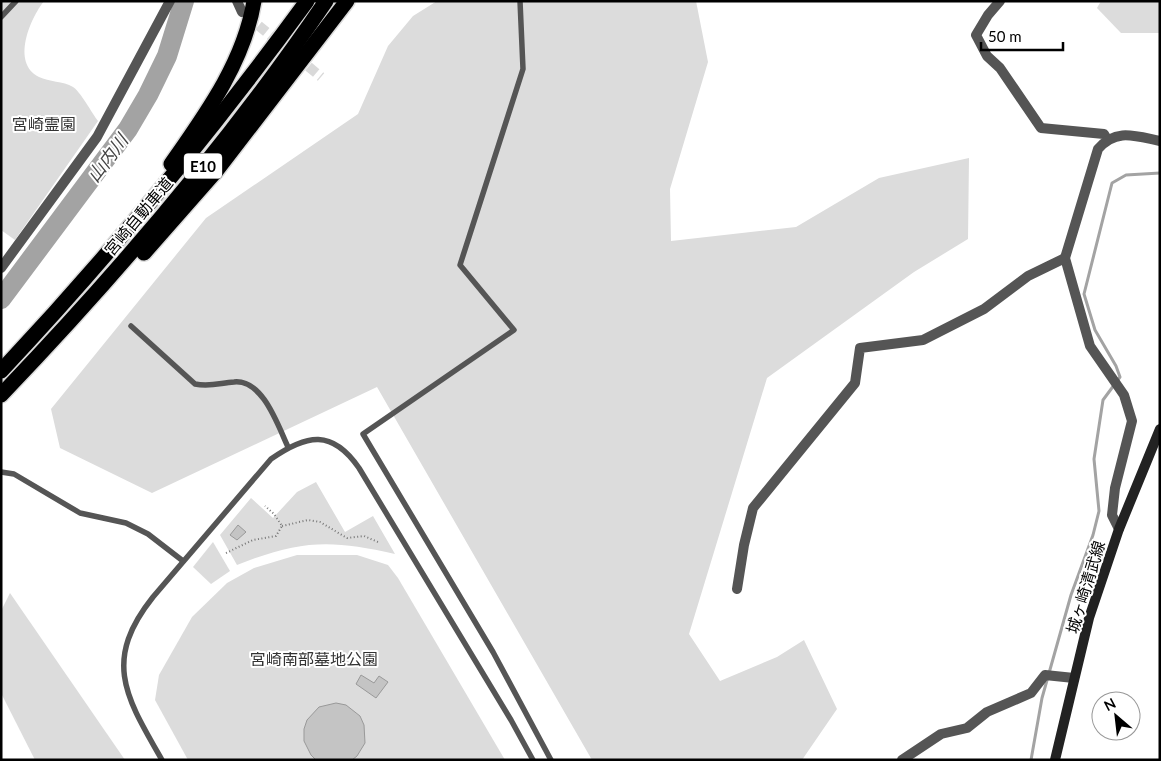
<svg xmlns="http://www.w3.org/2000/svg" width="1161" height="761" font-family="Lato,'Noto Sans JP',sans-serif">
	<rect width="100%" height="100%" fill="#fff"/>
	<!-- green -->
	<g fill="#dcdcdc">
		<path d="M1,1h43c-14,18 -33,62 -5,76 10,5 24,4 34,10 7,4 19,26 25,34l-83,119 -14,-10z"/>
		<path d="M437,1h259l12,61 -38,127 1,52 125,-14 83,-49 90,-20 -1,81 -54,33 -147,106 -78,256 31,47 57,-24 27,-17 33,69 -35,51h-210l-215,-373 -225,106 -92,-45 -9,-39 155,-191 152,-104 30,-68 25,-30z"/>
		<path d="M1101,1h59v32h-39l-24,-25z"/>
		<path d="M316,482l29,50 28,-16 22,38c-65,-15 -95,-14 -158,11l-17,-30 31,-37 22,20 24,-26z"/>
		<path d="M213,542l17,29 -19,13 -18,-17z"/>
		<path d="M297,555h60l31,10 10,13 107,182h-317l-33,-60 4,-25 33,-58 35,-34 27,-15z"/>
		<path d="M10,593l115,167h-90l-34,-67v-82z"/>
	</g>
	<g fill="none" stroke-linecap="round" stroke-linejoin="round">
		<!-- stream -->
		<path stroke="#a3a3a3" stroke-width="3" d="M1031,760l11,-62 29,-103 22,-60 6,-24 -5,-52 9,-59 17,-23 -4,-11 -21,-36 -11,-36 28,-111 14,-8 34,-2"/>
		<!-- river -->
		<path stroke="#a3a3a3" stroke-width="20" d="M1,299l127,-170 20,-34 19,-39 17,-55"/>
	</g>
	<!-- building -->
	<g fill="#c4c4c4" stroke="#999">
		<path d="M238,525l8,7 -9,8 -7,-5z"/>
		<path d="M361,675l13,8 5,-7 9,6 -12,16 -20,-14z"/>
		<path d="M336,703l10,2 14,11 4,9 1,18 -8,13 -5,4h-36l-5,-5 -7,-14v-12l3,-9 12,-13z"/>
	</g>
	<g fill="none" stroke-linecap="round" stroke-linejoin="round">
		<!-- minor-tunnel -->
		<g stroke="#d9d9d9" stroke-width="10" stroke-dasharray="10 5" stroke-linecap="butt">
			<path d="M247,16l35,29"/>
			<path d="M297,57l24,20"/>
		</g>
		<!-- motorway casing -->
		<g stroke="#dbdbdb" stroke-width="18">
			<g id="motorway">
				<path d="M171,164c35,-50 73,-102 83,-163"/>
				<path d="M144,253l73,-83 130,-169"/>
				<path d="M1,371c110,-117 211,-240 306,-370"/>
				<path d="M1,395c118,-123 229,-253 325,-394"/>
			</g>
		</g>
		<!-- path -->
		<g stroke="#777" stroke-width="2" stroke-dasharray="1 2.5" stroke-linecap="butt">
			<path d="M282,526l26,-6 12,2 27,16 17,-2 14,6"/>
			<path d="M226,553l27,-13 23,-4 6,-10 -8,-12 -9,-8"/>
		</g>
		<!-- service -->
		<g stroke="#555" stroke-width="5.5">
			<path d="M520,1l3,68 -63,196 54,65 -151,104 130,218 58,108"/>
			<path d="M1,17l15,-16"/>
			<path d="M131,326l64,58c15,3 25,-1 39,-2 29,-3 44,44 54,65"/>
			<path d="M1,472l13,2 66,39 46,10 22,11 35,27"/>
			<path d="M162,760c-36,-63 -60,-99 -9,-163l118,-138c36,-25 61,-30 88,9l152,252 22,40"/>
		</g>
		<!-- minor -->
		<g stroke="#555" stroke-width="10">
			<path d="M237,1l5,11"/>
			<path d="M1000,1l-12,14 -12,20 11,21 13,12 41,60 63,6 3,5"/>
			<path d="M1,268l96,-131 73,-136"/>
			<path d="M1119,529l-7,-14 3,-27 17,-67 -8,-26 -34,-49 -25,-88 33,-109c18,-21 37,-13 62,-8"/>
			<path d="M737,589l7,-44 9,-37 102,-125 5,-35 63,-8 61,-31 44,-33 37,-18"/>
			<path d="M902,760l39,-26 26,-6 20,-16 44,-19 14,-18 29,3"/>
		</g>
		<!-- secondary -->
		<path stroke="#222" stroke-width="10" d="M1055,760l34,-142 30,-89 41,-100"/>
		<!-- motorway -->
		<use href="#motorway" stroke="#000" stroke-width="15"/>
	</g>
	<g text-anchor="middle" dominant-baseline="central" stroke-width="4" stroke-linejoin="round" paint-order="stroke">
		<!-- shield labels -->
		<rect fill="#fff" stroke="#4c4c4c" stroke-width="1" x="184" y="153.5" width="38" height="25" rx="4"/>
		<g font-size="15" font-weight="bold" fill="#000">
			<text x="203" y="166">E10</text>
		</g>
		<!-- park labels -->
		<g font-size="16" fill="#333" stroke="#fff">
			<text x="44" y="123">宮崎霊園</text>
			<text x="314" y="658">宮崎南部墓地公園</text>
		</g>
		<!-- street labels -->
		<g font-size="16" fill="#000" stroke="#fff">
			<text transform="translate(138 216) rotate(-50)">宮崎自動車道</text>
			<text transform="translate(1085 587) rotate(-73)">城ヶ崎清武線</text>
		</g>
		<!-- water labels -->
		<g font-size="18" font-style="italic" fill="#444" stroke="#fff">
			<text transform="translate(107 158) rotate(-53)">山内川</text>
		</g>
	</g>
	<!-- border -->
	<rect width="1161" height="761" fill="none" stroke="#000000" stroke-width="5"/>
	<!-- north arrow -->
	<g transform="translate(1116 716) rotate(332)"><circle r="24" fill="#ffffff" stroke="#999999"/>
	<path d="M0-4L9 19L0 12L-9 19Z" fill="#000000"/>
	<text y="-8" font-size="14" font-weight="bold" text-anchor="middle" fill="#000000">N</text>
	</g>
	<!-- scale -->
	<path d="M981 42v8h82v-8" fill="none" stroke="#000000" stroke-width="2.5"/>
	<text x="988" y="42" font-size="15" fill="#000000" stroke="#ffffff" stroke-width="4" paint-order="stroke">50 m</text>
</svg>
